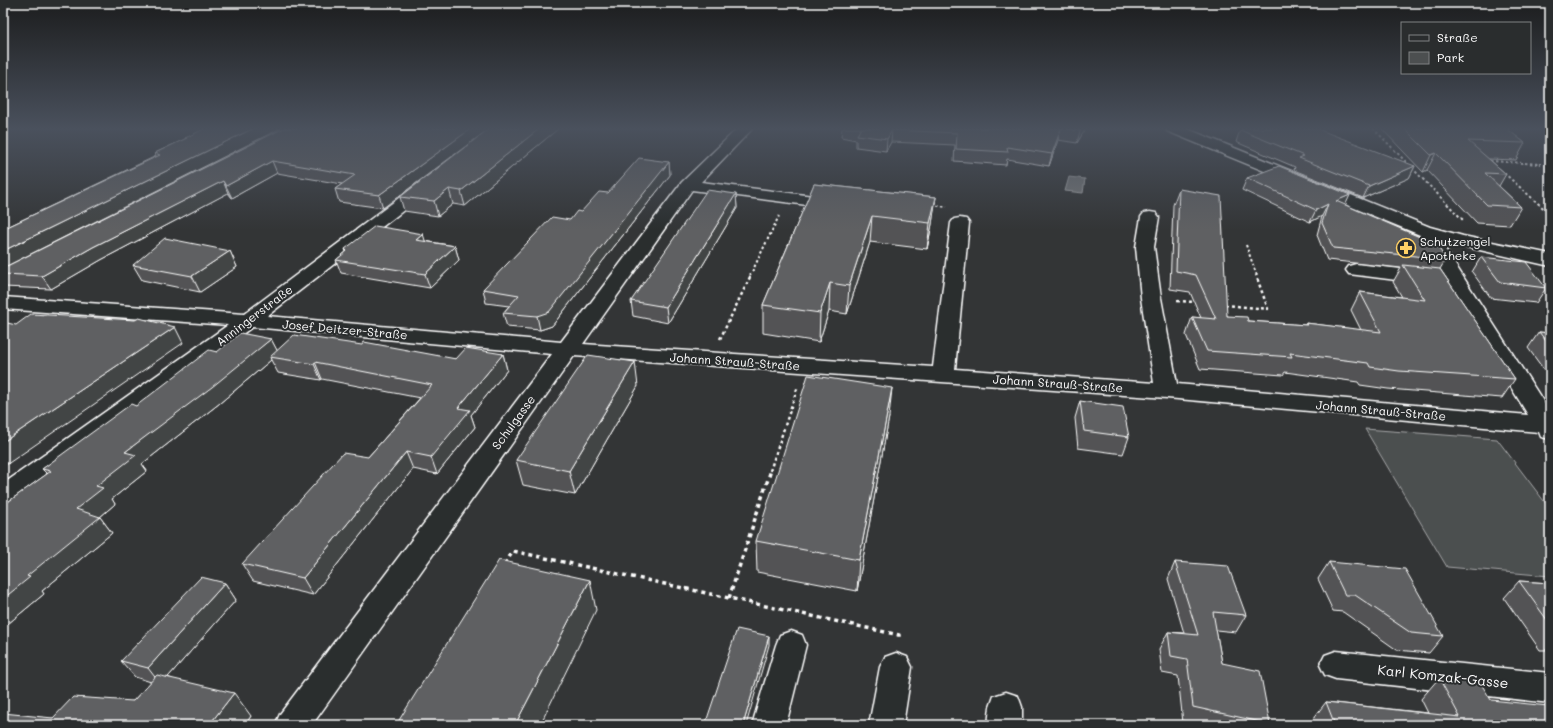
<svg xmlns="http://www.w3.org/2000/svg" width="1553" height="728" font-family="Mali,sans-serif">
	<rect width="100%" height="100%" fill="#333536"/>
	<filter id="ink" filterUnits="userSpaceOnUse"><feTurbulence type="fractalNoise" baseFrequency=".025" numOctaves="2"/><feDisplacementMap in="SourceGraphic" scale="8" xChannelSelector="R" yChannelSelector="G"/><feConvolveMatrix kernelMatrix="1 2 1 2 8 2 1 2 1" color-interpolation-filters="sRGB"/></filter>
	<g filter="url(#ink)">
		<!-- green -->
		<path fill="#4c4f50" stroke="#a6a7a8" d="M1365,429l132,10 53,70v67l-103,-9z"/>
		<!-- water -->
		<path fill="#737576" stroke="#abacad" d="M1069,177l16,2 -2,14 -18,-2z"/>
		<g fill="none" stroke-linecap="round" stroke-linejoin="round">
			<!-- minor casing -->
			<g stroke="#fff" stroke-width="3">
				<g id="minor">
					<path d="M738,128h15l-52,54 137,17 6,1 2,4 -2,4 -6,1 -146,-19 -109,154 350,23 18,-144 3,-4 6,-1 6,1 3,4 -14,146 199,14 -13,-85 -5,-51 5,-30 3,-4 6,-1 6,1 3,4 -5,30 7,51 16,86 351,31 -109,-178 1,-2 -253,-104 -2,-3h20l245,99 33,9 87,18v12l-110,-25 110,171v27l-9,-2 -2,-5 -372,-34 -593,-42 -262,369h-37l5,-11 272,-360 -300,-27 -240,177 -9,3v-23l225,-159 -225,-16v-12l241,17 175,-131 6,-2 6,2 2,3 -2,3 -164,127 294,26 121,-160z"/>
					<path d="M1356,264l72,8 7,2 3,4 -3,4 -7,2 -79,-10 -3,-4 3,-4z"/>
					<path d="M791,631l11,4 4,10 -20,80h-34l24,-80 4,-10z"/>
					<path d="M1336,651l214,22v30l-214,-24 -11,-4 -5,-10 5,-10z"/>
					<path d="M896,653l11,4 5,10 -9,58h-34l11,-58 5,-10z"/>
					<path d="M1006,692l12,4 4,11v18h-34l2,-18 4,-11z"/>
				</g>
			</g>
			<!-- path-far2 -->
			<g stroke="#fff" stroke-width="2" stroke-dasharray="2.5 2.5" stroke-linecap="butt">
				<path d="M1373,128l35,36"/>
				<path d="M1490,161l51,3"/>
				<path d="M1412,168l51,52"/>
				<path d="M1504,173l46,41"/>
				<path d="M932,205l15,2"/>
				<path d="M1246,245l11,31"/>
				<path d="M750,276l29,-60"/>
			</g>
			<!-- path-far1 -->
			<g stroke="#fff" stroke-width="2.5" stroke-dasharray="3 3" stroke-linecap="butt">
				<path d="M1177,301l19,1"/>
				<path d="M1225,305l43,4 -12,-34"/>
				<path d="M720,339l31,-64"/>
				<path d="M770,471l28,-85"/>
			</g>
			<!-- path -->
			<g stroke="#fff" stroke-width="3.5" stroke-dasharray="4 4" stroke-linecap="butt">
				<path d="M505,564l8,-13 386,84v5"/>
				<path d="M729,598l42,-128"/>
			</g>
			<!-- minor -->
			<use href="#minor" fill="#2a2d2e" fill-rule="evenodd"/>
		</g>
		<!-- wall -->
		<g fill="#525354" stroke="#fff">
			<path d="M281,128l-269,136 272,-136h275l-94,78 -12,-2 -15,12 -34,-5 -4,-14 73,-56 -90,67 -44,-6 -4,-13 7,-5 -65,-11 -45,25 -4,-5 -127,67 -50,29 -48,-2v-58l153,-73 -1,-3 30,-14v-1z"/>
			<path d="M842,128h244l-9,15 -19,-3 -9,26 -42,-7 -1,6 -52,-4 1,-16 -64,-3 -5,9 -30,-4v-7l-15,-3z"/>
			<path d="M1381,128h125l19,15 -9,17 -27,-1 17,15 -7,12 22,21 -11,18 -33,-2 -50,-53 -4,2z"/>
			<path d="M1240,130l175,36 -6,12 -46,20 -69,-28 1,-3 -59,-25z"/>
			<path d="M669,162l1,13 -118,151 -12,4 -33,-3 -4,-14 6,-7 -23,-3 -3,-14 87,-69 38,-27z"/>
			<path d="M1247,178l103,17 -5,10 101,54 -6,10 75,110 -13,19 -114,-9 -28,-4 -2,-3 -73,-10 -2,3 -83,-6 -14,-34 6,-18 9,1 -11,-26 -20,-3 3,-84 6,-16 48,127 21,5 57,4 1,-2 55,7 -10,-20 9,-18 42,5 -9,-15 8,-14 -74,-8 -10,-25 5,-19 -12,6 -68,-32z"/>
			<path d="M814,184l122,13 -4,27 -5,25 -57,-7 -23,72 -18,-3 -10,31 -56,-9v-28z"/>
			<path d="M736,194l1,14 -69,115 -35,-7 -2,-15z"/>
			<path d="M425,241l30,5 4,14 -29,28 -89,-15 -5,-13 10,-8 -1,-3z"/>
			<path d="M230,251l7,16 -37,25 -58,-12 -9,-15z"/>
			<path d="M1481,257l65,31 -10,15 -45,-5 -19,-26z"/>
			<path d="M1539,332l11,1v45l-22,-30z"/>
			<path d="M271,339l6,12 179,8 47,-5 4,16 -36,45 4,12 -38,47 -24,-5 -100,126 -60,-14 -11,-17 126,-107 52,-59 -98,-19 -1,1 -43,-7 -7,-13 -51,43 -78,61 5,7 -35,28 3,5 -15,13 12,16 -70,58 2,3 -41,34 2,-124 42,-30 -5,-5 94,-63z"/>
			<path d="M638,386l-63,109 -52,-10 -7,-25z"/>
			<path d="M1080,401l49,36 -6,17 -45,-6 -3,-30z"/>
			<path d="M889,417l-32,174 -100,-19 -1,-31z"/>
			<path d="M1175,562l71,53 -10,17 -20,-2 6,33 48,61v1h-80l-7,-2 -5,-47 -16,-3 -3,-24 9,-17 16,1 -16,-54z"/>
			<path d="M1329,562l114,74 -14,17 -32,-3 -54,-38 -10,-1 -15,-32z"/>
			<path d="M1519,581l31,2v67h-10l-36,-52z"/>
			<path d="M225,583l11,17 -68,77 83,39 -6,9h-242l50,-7 80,-17 18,-19 -16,-5 -14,-16z"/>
			<path d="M1439,678l111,47h-239l-1,-2 16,-21 102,11 -7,-14z"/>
		</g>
		<!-- shaded-wall -->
		<g fill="#424445" stroke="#fff">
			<path d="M254,128h27l-278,140v-17z"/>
			<path d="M472,128h18l-107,80 -4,-13z"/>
			<path d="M540,128h19l-94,78 -4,-15z"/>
			<path d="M1061,128l-3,12 -9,26 3,-12z"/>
			<path d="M1081,128h5l-9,15 3,-12z"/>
			<path d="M892,130l-1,12 -5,9 1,-12z"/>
			<path d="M1436,153l-9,17 -4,2 8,-17z"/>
			<path d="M272,161l5,12 -45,25 -6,-12z"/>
			<path d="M669,162l1,13 -118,151 -12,4 -3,-14z"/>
			<path d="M1415,166l-6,12 -46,20 6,-12z"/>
			<path d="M223,181l5,12 -127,67 -50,29 -9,-13 51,-29z"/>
			<path d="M449,189l4,15 -15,12 -4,-15z"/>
			<path d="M736,194l1,14 -69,115 -2,-16z"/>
			<path d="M1350,195l-5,11 -9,-5z"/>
			<path d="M936,197l-4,27 -5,25 3,-26z"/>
			<path d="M1328,204l-6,12 -12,6 6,-12z"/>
			<path d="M872,216l-2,26 -23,72 2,-28z"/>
			<path d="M423,234l4,13 -11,-7z"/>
			<path d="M455,246l4,14 -29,28 -5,-14z"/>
			<path d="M230,251l7,16 -37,25 -8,-16z"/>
			<path d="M830,283l-1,28 -10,31 1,-29z"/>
			<path d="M175,327l8,16 -180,124v-25z"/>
			<path d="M271,339l8,15 -9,3 1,3 -51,43 -78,61 5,7 -35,28 3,5 -15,13 12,16 -70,58 2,3 -41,34v-29l24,-23 49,-67 49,-57z"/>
			<path d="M503,354l4,16 -36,45 4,12 -38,47 -6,-17 27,-49z"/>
			<path d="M315,362l7,17 -1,1 -7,-16z"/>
			<path d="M635,362l3,24 -63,109 -6,-24z"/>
			<path d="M892,388l-3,29 -32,174 2,-31z"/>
			<path d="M406,452l7,17 -100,126 -10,-17z"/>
			<path d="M590,580l6,30 -56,115h-25z"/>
			<path d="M225,583l11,17 -75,85 -13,-17z"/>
			<path d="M769,636v9l-23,80h-3z"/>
			<path d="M234,693l17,23 -6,9h-36z"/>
		</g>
		<!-- building -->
		<g fill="#5f6162" stroke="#fff">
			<path d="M206,128h48l-251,123v-22l157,-74 -5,-2 32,-15h-2z"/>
			<path d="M284,128h188l-93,67 -44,-6 20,-14 -83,-14 -46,25 -3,-5 -130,66 -51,29 -39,-2v-6z"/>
			<path d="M490,128h50l-79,63 -12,-2 -15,12 -34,-4z"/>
			<path d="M861,128h220l-1,3 -19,-3 -9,26 -45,-7 1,5 -52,-3 1,-16 -65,-3 -5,9 -30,-4z"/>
			<path d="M1246,128h69l100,38 -46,20 -70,-28 5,-2 -64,-26z"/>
			<path d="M1404,128h102l19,15 -57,-2 38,33 -21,-1 36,34 -34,-2 -51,-52 -5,2z"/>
			<path d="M639,158l30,4 -120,150 -12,4 -34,-3 16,-18 -36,-6 69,-72 18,3 7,-9 4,1 18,-20 9,1z"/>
			<path d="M1279,166l71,29 -14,6 100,43 10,15 -113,-11 -11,-25 6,-19 -12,6 -69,-32z"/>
			<path d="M814,184l122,13 -6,26 -58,-7 -23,70 -19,-3 -10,30 -57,-8z"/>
			<path d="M1179,189l42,7 6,120 20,1 1,4 59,4 -1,-2 75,9 -21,-40 65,8 -22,-35 37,4 75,110 -116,-8 -29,-4 -2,-4 -78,-10 2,4 -85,-6 -15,-34 24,2 -20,-44 -20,-4z"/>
			<path d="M707,190l29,4 -70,113 -35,-6z"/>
			<path d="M375,226l48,8 -7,6 39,6 -30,28 -89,-14 11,-9 -2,-2z"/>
			<path d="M165,238l65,13 -38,25 -59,-11z"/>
			<path d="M1481,257l45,5 20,26 -46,-6z"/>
			<path d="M31,314l104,6 4,-2 36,9 -172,115v-120l13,3z"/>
			<path d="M1539,332l11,1v13z"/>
			<path d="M240,333l31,6 -59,48 -87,65 11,3 -40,31 7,2 -27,21 24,8 -73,59 3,1 -27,22v-95h2l46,-33 -9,-2 89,-65 5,2 73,-56 8,2z"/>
			<path d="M294,335l68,10 2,-3 92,17 10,-11 37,6 -45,54 12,2 -39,47 -25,-5 -103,126 -61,-14 101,-111 25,4 64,-72 -117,-23 -1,2 -44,-7z"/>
			<path d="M588,355l47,7 -66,109 -53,-11z"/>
			<path d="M808,375l84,13 -33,172 -103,-19z"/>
			<path d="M1080,401l43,6 6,30 -45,-6z"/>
			<path d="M499,560l91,20 -75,145h-119z"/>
			<path d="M1175,562l53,4 18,49 -33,-3 9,51 38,8 10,53 -77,-17 -6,-48 -16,-3 -3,-24 30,3z"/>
			<path d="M1329,562l76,7 38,67 -32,-3 -56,-38h-10z"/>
			<path d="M201,577l24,6 -77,85 -27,-7z"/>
			<path d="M1519,581l31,2v41z"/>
			<path d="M737,629l32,7 -26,89h-38z"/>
			<path d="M157,675l77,18 -25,32h-206v-12l50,5 20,-21 60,4z"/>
			<path d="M1439,678l41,4 11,18 57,6 2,3v16h-215l-9,-23 134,15z"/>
		</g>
	</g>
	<!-- sky -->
	<linearGradient id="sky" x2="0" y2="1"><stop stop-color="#1c1d1e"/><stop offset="0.56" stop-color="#4a515d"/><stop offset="1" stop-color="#4a515d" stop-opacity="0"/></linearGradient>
	<rect width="1553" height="230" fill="url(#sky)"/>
	<!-- icons -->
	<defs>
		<g id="pharmacy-ring" transform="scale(1)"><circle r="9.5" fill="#2a2d2e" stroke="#ffd166" stroke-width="1.5"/><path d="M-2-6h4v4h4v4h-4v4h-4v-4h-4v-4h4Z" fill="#ffd166"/></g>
	</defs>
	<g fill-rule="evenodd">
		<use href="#pharmacy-ring" x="1406" y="248"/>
	</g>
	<g text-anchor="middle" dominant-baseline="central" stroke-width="4" stroke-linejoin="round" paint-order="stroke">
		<!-- poi labels -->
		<g font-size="12" fill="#fff" stroke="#2a2d2e" text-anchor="start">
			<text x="1420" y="241">Schutzengel<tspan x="1420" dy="14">Apotheke</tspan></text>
		</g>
		<!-- street labels -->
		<g font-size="12" fill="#fff" stroke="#2a2d2e">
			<text transform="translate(254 315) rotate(-37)">Anningerstraße</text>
			<text transform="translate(345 329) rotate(5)">Josef Deitzer-Straße</text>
			<text transform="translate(735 361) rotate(4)">Johann Strauß-Straße</text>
			<text transform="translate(1058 383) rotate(4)">Johann Strauß-Straße</text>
			<text transform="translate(1381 410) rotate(5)">Johann Strauß-Straße</text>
			<text transform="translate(513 422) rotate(-54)">Schulgasse</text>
		</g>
		<!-- near-street labels -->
		<g font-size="14" fill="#fff" stroke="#2a2d2e">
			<text transform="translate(1443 676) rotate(6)">Karl Komzak-Gasse</text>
		</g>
	</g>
	<!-- margin -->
	<rect width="1553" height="728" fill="none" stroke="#2a2d2e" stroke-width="16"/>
	<rect x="8" y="8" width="1537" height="712" fill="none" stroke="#fff" stroke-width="1.5" filter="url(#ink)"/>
	<!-- legend -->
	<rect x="1401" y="22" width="130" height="52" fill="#2a2d2e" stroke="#7f8182"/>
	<rect x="1409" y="35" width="20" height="6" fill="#2a2d2e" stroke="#7f8182"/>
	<text x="1437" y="42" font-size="12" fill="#ffffff">Straße</text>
	<rect x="1409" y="52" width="20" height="12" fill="#4c4f50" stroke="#7f8182"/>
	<text x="1437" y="62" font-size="12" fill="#ffffff">Park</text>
</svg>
